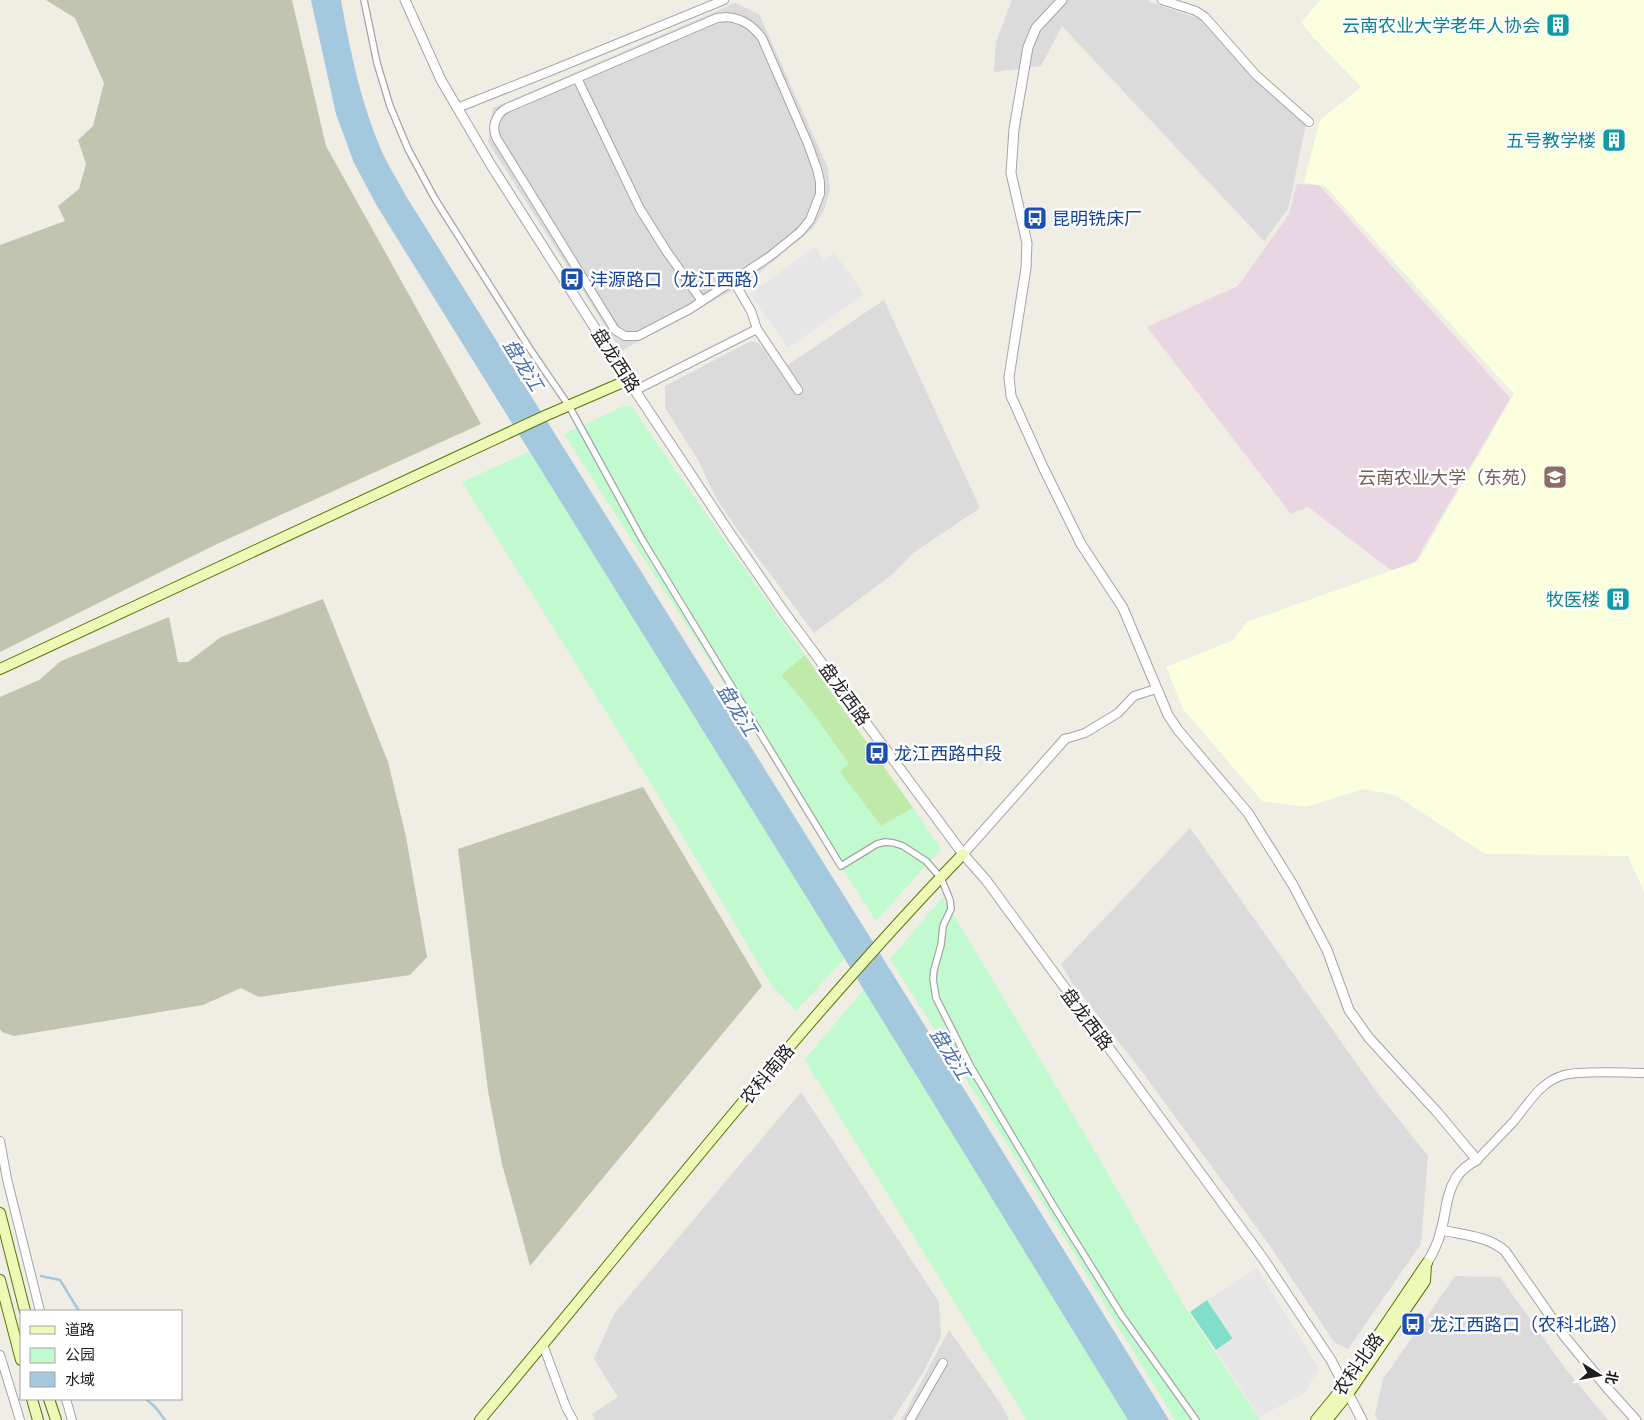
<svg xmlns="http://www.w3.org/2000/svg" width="1644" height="1420" font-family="Poppins,'Noto Sans SC',sans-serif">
	<rect width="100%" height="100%" fill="#efede4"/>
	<!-- residential -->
	<g fill="#dcdbdb">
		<path d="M1012,0h136l2,2 50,17 49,55 57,51 -18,84 -24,32 -202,-215 -21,40 -47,6 2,-30z"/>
		<path d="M735,3l24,11 69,154 2,22 -6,21 -12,18 -64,53 -127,69 -133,-209 5,-34z"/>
		<path d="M884,300l96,208 -67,45 -20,21 -79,59 -72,-97 -26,-38 -18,-38 -33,-52v-22l86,-45 7,2 5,5 16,23z"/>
		<path d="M1190,828l186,263 52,65 -7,88 -73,105 -14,-7 -66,-99 -128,-174 -69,-88 -10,-17z"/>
		<path d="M801,1092l138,210 2,34 -17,35 -32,49h-297l-3,-6 26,-17 -24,-38 20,-45z"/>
		<path d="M1455,1276l45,1 65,91 43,52h-230l-3,-5 8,-36z"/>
		<path d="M949,1330l51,73 9,17h-108z"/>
	</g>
	<!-- industrial -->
	<path fill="#e8d6e2" d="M1297,184l22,1 191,213 -98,169 -17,6 -87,-66 -17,7 -144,-187 91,-41 51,-72z"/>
	<!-- education -->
	<path fill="#faffdd" d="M1321,0h323v892l-16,-36 -143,-2 -90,-59 -32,-6 -57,18 -44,-6 -79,-92 -17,-42 67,-27 14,-18 171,-61 96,-167 -189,-208 -21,-3 16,-63 41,-33 -50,-52 -10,-13z"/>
	<!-- construction -->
	<g fill="#c1c4af">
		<path d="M46,0h246l34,146 155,278 -262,119 -219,109v-407l65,-24 -7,-15 21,-17 7,-25 -8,-24 15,-14 11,-43 -29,-65z"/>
		<path d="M323,599l65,163 18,75 21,120 -17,18 -151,22 -18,-9 -38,17 -189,31 -12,-4 -2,-3v-332l39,-17 22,-19 108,-44 9,45h10l33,-25z"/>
		<path d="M643,787l119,199 -232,280 -28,-102 -14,-73 -30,-242z"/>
	</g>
	<!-- grass -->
	<path fill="#c0eaaa" d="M805,655l108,153 -32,18 -41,-54 8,-9 -36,-51 -31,-37z"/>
	<!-- park -->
	<g fill="#c1face">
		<path d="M624,406h7l174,249 -24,20 31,37 36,52 -8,8 41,54 32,-18 28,41 -65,72 -312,-487z"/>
		<path d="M533,450l314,506 -51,55 -26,-28 -115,-193 -193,-308z"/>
		<path d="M943,897l154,258 86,149 77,116h-85l-163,-268 -122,-193z"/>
		<path d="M866,987l268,433h-107l-216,-350 -6,-11z"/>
	</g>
	<!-- pitch -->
	<path fill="#81dfc9" d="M1207,1300l26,39 -17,11 -26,-38z"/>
	<!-- parking -->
	<g fill="#e6e6e6">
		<path d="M815,247l9,13 10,-8 30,42 -76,54 -38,-54z"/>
		<path d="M1257,1268l62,101 -15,24 -45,24 -43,-67 17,-12 -26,-38z"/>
	</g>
	<!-- water -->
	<path fill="#a4c8dd" d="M311,0h30c9,51 20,104 41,152 7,15 16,29 24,44l462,738 301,486h-41l-288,-469 -463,-745 -23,-43 -18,-49z"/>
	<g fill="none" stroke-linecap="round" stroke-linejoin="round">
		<!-- stream -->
		<g stroke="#a4c8dd" stroke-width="2.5">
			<path d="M41,1276l19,4 19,31"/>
			<path d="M146,1399l10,9 9,12"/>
		</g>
		<!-- pedestrian casing -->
		<g stroke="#a5a5a5" stroke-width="8">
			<path id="pedestrian" d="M364,0l13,63 13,43 18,43 27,50 95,150 39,57 74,135 198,325 36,-22 8,-2 9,1 9,3 23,15 15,17 9,22 1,9 -8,17 -2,19 -7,25 -1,9 3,19 35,69 82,138 69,111 74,104"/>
		</g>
		<!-- minor casing -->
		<g stroke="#a5a5a5" stroke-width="10">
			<g id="minor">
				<path d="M1162,0l34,11 9,6 51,58 53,47"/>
				<path d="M727,17c16,2 25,8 35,21l46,106 9,25 3,13v12l-10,26 -10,12 -31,25 -79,52 -52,27h-13l-10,-6 -118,-191c-6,-11 -2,-25 10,-31l210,-90z"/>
				<path d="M577,78l63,131 27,43 35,49"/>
				<path d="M457,108l86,-34 181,-74"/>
				<path d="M733,280l18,31 6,18 41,61"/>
				<path d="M636,390l121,-61"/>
				<path d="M1065,739l20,-6 33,-20 16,-17 22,-7"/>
				<path d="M0,1141l7,38 33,132"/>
				<path d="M1477,1160c12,-13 25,-26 37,-39 14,-17 27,-40 50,-46 20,-5 58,-2 80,-2"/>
				<path d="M543,1345l23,62 7,13"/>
				<path d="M0,1355l20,65"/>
				<path d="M66,1399l6,21"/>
				<path d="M910,1420l33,-57"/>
			</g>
		</g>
		<!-- tertiary casing -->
		<g stroke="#a5a5a5" stroke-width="11">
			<g id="tertiary">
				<path d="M405,0l36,80 50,85 137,215 103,155 53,77 179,242 23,26 276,377 69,103 31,60"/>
				<path d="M1062,0l-26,28 -8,19 -14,82 -3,44 16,70 -1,25 -17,109 2,19 32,71 38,77 42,64 45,107 10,15 70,83 45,72 34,65 22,60 20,28 68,74 40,48c-8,4 -16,10 -21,18 -10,16 -10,35 -15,53 -3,12 -8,22 -14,32"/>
				<path d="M963,854l102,-115"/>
				<path d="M1441,1230c23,5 47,6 64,21l60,86 43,52 28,31"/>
			</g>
		</g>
		<!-- secondary casing -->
		<g stroke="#597604" stroke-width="12">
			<g id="secondary">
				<path d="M0,669l547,-254 81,-35"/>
				<path d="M0,1213l25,98"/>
				<path d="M0,1280l21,80"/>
				<path d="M32,1399l6,21"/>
				<path d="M49,1399l7,21"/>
				<path d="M480,1420c160,-190 311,-387 483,-566"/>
				<path d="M1316,1420l28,-34 83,-123"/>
				<path d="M1327,1420l21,-26 77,-113 1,-16"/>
			</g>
		</g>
		<!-- pedestrian -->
		<use href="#pedestrian" stroke="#fff" stroke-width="5.5"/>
		<!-- minor -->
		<use href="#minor" stroke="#fff" stroke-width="8"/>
		<!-- tertiary -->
		<use href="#tertiary" stroke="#fff" stroke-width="9"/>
		<!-- secondary -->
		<use href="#secondary" stroke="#edfab7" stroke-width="10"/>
	</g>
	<!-- icons -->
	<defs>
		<g id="building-square" transform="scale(1.25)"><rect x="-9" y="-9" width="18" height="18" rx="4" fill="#0f9aa8" stroke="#fff"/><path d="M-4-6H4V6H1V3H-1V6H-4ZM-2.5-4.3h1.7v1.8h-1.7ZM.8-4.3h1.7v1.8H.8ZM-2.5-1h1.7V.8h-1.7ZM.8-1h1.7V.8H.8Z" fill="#fff"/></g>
		<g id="bus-square" transform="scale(1.25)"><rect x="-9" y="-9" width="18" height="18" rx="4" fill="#1a4fb4" stroke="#fff"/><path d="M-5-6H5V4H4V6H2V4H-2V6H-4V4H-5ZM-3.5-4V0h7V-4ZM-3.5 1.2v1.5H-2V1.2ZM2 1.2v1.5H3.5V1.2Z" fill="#fff"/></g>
		<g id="university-square" transform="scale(1.25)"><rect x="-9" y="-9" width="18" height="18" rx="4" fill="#8d6e63" stroke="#fff"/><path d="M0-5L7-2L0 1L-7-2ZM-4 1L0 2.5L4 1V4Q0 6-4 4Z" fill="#fff"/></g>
	</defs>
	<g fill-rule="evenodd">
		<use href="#building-square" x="1558" y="25"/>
		<use href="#building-square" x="1614" y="140"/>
		<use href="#bus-square" x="1035" y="218"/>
		<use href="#bus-square" x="572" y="279"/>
		<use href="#university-square" x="1555" y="477"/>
		<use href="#building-square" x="1618" y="599"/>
		<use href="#bus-square" x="877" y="753"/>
		<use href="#bus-square" x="1413" y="1324"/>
	</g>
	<g text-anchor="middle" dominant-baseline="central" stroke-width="5" stroke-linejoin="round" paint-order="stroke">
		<!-- culture labels -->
		<g font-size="18" fill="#0d838f" stroke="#fff" text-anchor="end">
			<text x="1540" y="25">云南农业大学老年人协会</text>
			<text x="1596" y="140">五号教学楼</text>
			<text x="1600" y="599">牧医楼</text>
		</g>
		<!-- transit labels -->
		<g font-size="18" fill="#164399" stroke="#fff" text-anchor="start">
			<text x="1052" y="218">昆明铣床厂</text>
			<text x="590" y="279">沣源路口（龙江西路）</text>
			<text x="894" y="753">龙江西路中段</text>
			<text x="1430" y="1324">龙江西路口（农科北路）</text>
		</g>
		<!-- street labels -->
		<g font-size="18" fill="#1e1e1e" stroke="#fff">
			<text transform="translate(616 360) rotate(57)">盘龙西路</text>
			<text transform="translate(845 694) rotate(54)">盘龙西路</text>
			<text transform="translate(1087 1019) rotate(53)">盘龙西路</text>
			<text transform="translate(767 1074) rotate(-50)">农科南路</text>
			<text transform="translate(1358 1364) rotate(-55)">农科北路</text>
		</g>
		<!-- education labels -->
		<g font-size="18" fill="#785e54" stroke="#fff" text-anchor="end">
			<text x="1538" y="477">云南农业大学（东苑）</text>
		</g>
		<!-- water labels -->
		<g font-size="19" font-style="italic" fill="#4a6dae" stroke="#fff">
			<text transform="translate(523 365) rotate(58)">盘龙江</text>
			<text transform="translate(737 710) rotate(58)">盘龙江</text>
			<text transform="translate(950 1054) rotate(58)">盘龙江</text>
		</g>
	</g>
	<!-- legend -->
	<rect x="20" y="1310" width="162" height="90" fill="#ffffff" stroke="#a5a5a5"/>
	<rect x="30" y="1326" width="25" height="8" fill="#edfab7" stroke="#a5a5a5"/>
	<text x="65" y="1335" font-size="15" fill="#1e1e1e">道路</text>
	<rect x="30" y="1348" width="25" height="15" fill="#c1face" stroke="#a5a5a5"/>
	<text x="65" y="1360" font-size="15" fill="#1e1e1e">公园</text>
	<rect x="30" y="1372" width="25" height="15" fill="#a4c8dd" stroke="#a5a5a5"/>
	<text x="65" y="1385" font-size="15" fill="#1e1e1e">水域</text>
	<!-- north arrow -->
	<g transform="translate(1599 1375) rotate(101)" stroke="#ffffff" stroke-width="4" paint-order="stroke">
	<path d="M0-4L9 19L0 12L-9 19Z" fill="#1e1e1e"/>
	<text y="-8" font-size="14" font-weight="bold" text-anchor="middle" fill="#1e1e1e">北</text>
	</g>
</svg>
